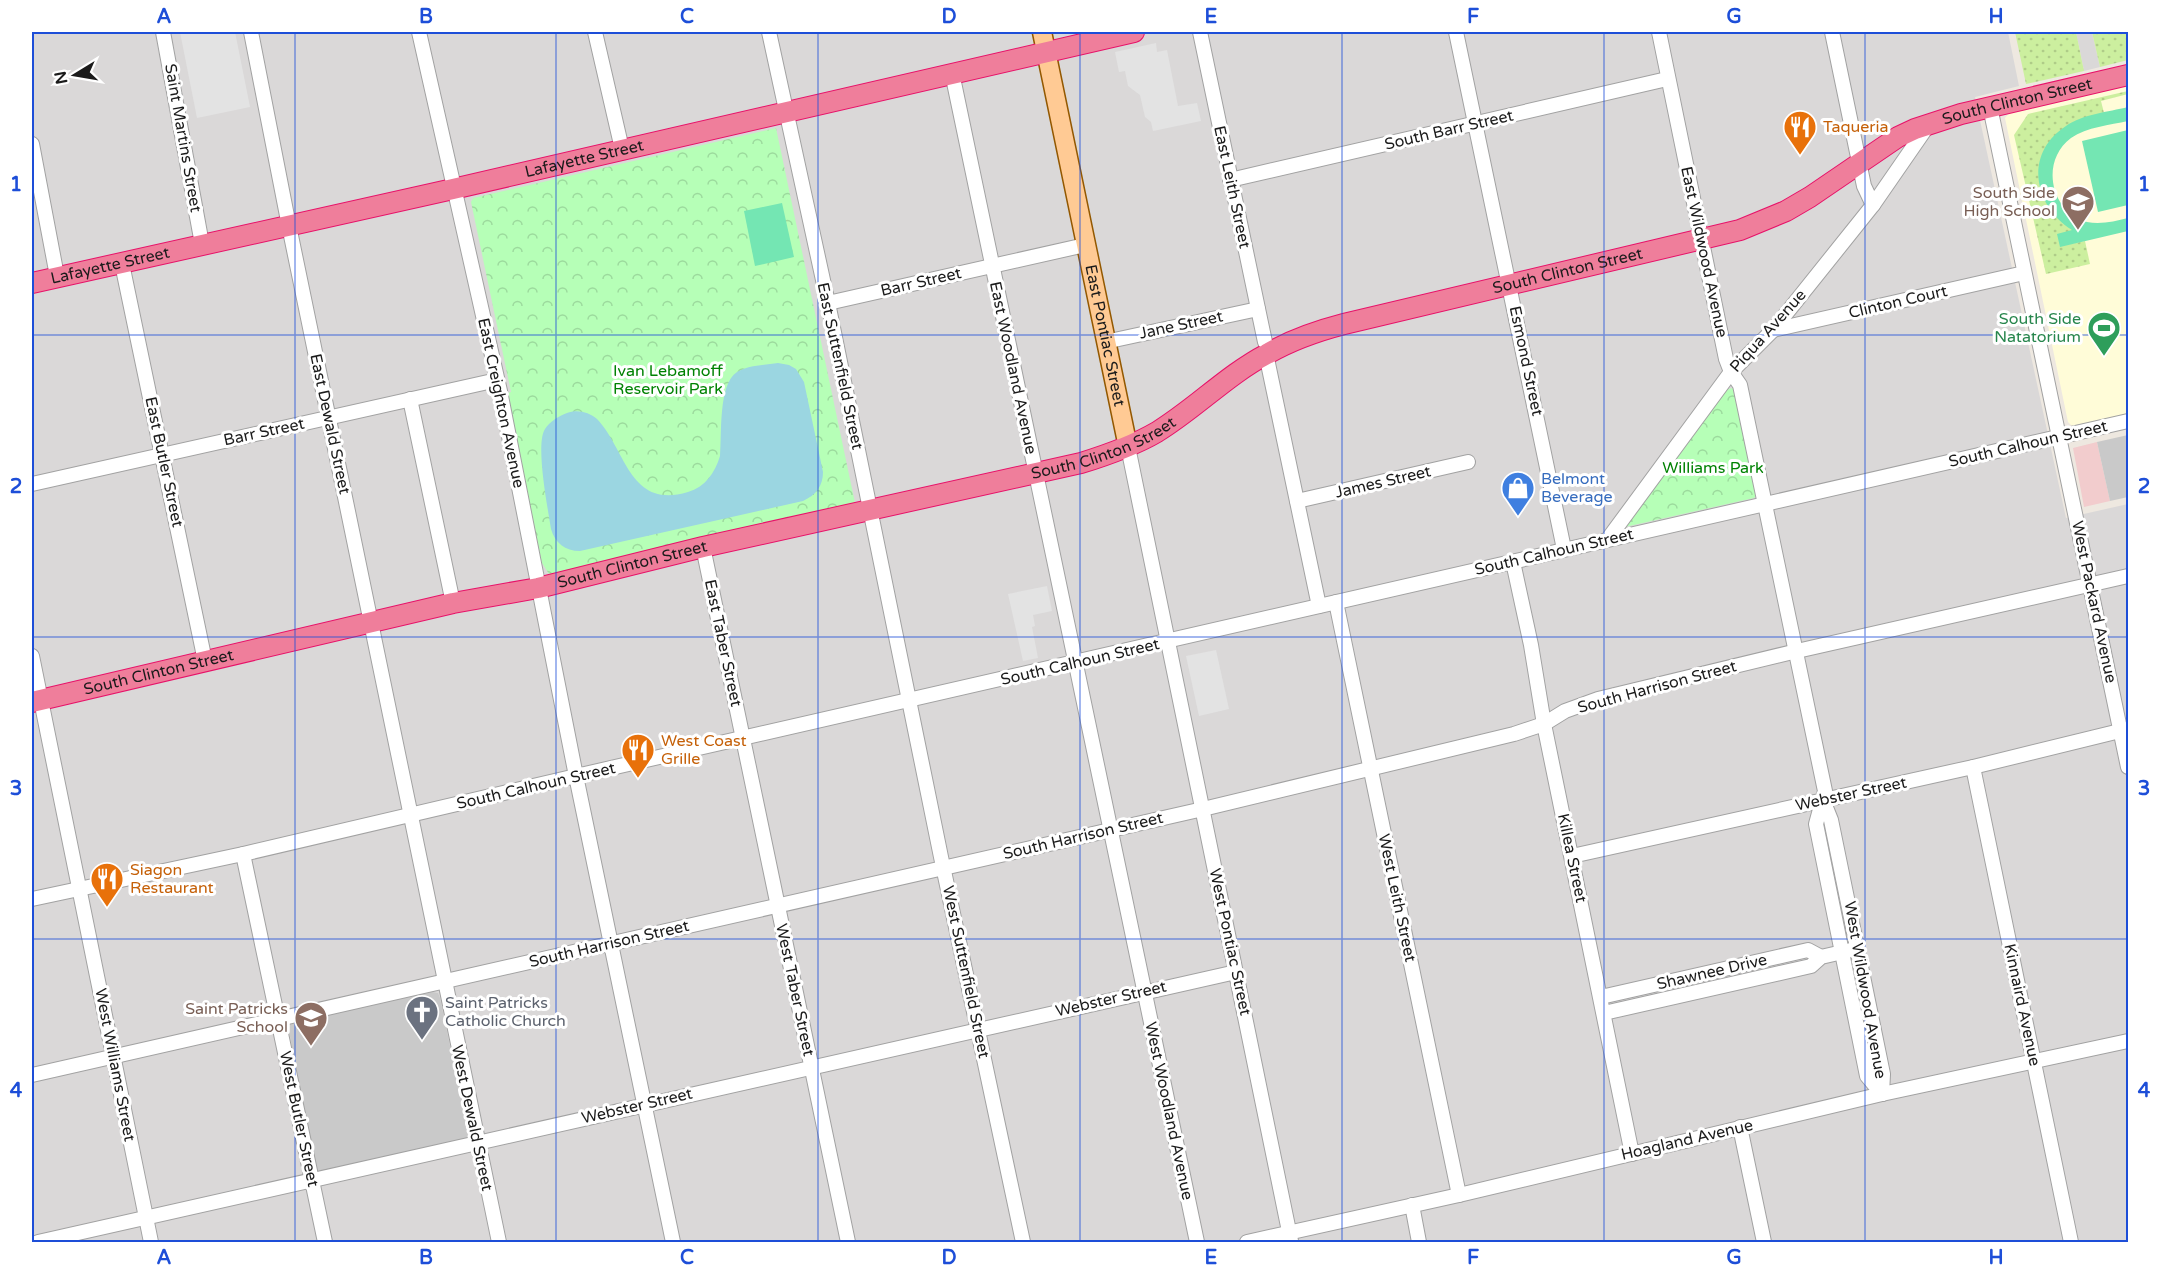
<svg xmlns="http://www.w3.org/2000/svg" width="2160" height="1274" font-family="'Varela Round',sans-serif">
	<defs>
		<pattern id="grass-dots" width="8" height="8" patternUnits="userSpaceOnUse" patternTransform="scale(1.5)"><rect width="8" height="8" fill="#ccef9f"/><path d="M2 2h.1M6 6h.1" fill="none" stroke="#afcc88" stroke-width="1.8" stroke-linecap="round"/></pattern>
		<pattern id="park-crowns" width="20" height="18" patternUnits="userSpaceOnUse" patternTransform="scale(1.5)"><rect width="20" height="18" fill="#b6ffb7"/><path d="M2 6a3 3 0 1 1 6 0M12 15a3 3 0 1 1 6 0" fill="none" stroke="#9cda9d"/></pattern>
	</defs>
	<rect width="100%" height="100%" fill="#eee8e0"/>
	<!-- residential -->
	<g fill="#dad8d8">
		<path d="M32,32h1976l11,54 -44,11 91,421 62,-14v738h-2096z"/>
		<path d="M2076,32h16l8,35 -16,4z"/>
	</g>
	<!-- commercial -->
	<path fill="#f2cccd" d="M2097,442l13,59 -26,6 -11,-59z"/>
	<!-- education -->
	<path fill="#fffcd8" d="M2128,84v330l-56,12 -4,-4 -63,-304 5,-6z"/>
	<!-- religious -->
	<g fill="#c9c9c9">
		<path d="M2128,435v62l-18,4 -13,-59z"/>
		<path d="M432,992l6,1 2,5 28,134 -1,6 -146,34 -3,-2 -3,-4 -27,-140 3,-3z"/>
	</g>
	<!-- grass -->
	<g fill="url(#grass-dots)">
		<path d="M2015,32h61l8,39 -58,13z"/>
		<path d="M2092,32h36v28l-28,7z"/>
		<path d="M2128,91v3l-27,7 3,12c-34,8 -57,19 -65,56l34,62 -13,15 25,-5 5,23 -44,10 -32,-139 14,-21z"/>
	</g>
	<!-- park -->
	<g fill="url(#park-crowns)">
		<path d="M776,128l79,375 -306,71 -7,-11 -36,-170 5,-1 -40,-190 2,-4z"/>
		<path d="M1732,388l4,3 21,104 -3,3 -129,29 101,-137z"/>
	</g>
	<!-- pitch -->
	<g fill="#74e6b3">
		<path d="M2128,107v14c-18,4 -41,6 -57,17 -31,23 -21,74 16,84 14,3 28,-1 41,-4v13l-68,16 -3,-13 15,-4c-38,-24 -49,-76 -6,-104 17,-12 42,-14 62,-19z"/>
		<path d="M2128,130v75l-30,7 -16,-71z"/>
		<path d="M782,203l12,54 -39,9 -11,-55z"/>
	</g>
	<!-- parking -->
	<g fill="#e3e3e3">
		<path d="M180,32h55l15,75 -53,11z"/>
		<path d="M1156,43l1,9 10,-2 11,56 19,-3 4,18 -48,10 -2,-9 -6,-5 -5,-22 -12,-9 -3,-15 -6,1 -4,-20z"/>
		<path d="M1047,586l5,25 -19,4 2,11 -3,1 6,31 -15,3 -15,-67z"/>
		<path d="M1216,650l13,59 -30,7 -13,-60z"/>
	</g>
	<!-- water -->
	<path fill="#9bd6e1" d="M778,363l11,2 7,4 8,13 19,90c0,14 -7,23 -20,29l-223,50c-15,0 -25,-8 -29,-22 -3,-20 -16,-85 -6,-100 4,-7 14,-13 22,-16 10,-4 22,-1 30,6 29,30 32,91 91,73 17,-5 27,-19 32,-36 2,-21 -2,-72 17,-84 11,-7 28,-7 41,-9z"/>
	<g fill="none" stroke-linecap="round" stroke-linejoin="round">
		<!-- minor casing -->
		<g stroke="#a2a2a2" stroke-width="16">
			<g id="minor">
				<path d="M163,32l39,212"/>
				<path d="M251,32l38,194 210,1016"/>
				<path d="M419,32l81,359 76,385 97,466"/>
				<path d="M595,32l27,117"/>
				<path d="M769,32l59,271 113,554 82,385"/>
				<path d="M1200,32l65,310"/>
				<path d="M1456,32l108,517"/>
				<path d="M1659,32l67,327 5,13 9,13 85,406 -9,33 51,252 15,18"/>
				<path d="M1832,32l32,154 9,19"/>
				<path d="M952,73l245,1169"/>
				<path d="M1990,107l138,660"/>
				<path d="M32,144l25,132"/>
				<path d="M1230,180l437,-101"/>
				<path d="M122,264l83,397"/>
				<path d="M828,303l257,-58"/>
				<path d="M1773,330l251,-57"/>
				<path d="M1105,342l153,-33"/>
				<path d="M1266,354l53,252"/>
				<path d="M410,399l43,204"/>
				<path d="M1128,447l163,794"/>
				<path d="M32,484l465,-104"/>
				<path d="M1297,501l171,-39"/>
				<path d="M1608,539l123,-167 42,-42 100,-125 56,-81"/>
				<path d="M703,547l145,695"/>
				<path d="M1513,562l18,83 13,79 88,430"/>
				<path d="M1336,602l123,593"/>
				<path d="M32,656l119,586"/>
				<path d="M1973,767l98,475"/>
				<path d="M1823,800l8,20 52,254 -1,20"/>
				<path d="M243,854l82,388"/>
				<path d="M1572,856l401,-89 155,-38"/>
				<path d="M32,899l211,-45 333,-78 1552,-355"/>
				<path d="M1601,997l207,-47 13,7"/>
				<path d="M1604,1013l207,-47 10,-9 30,-7"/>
				<path d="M32,1075l1171,-266 311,-75 30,-10 21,-13 33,-12 199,-48 331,-75"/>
				<path d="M1740,1127l24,115"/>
				<path d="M1412,1205l7,37"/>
				<path d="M38,1242l1198,-270"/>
				<path d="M1247,1242l212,-47 423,-101 246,-53"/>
			</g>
		</g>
		<!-- major casing -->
		<g stroke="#935800" stroke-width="21">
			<g id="major">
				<path id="s1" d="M1042,32l86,415"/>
			</g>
		</g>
		<!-- highway casing -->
		<g stroke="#e71269" stroke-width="22">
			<g id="highway">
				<path id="s2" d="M32,283l421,-94 681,-157"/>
				<path id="s3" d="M32,702l421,-99 85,-15 165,-41 378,-84c26,-8 52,-17 76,-31 39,-24 70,-57 110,-78 24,-14 50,-23 77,-30l396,-94 46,-19 24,-14 88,-60 17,-8 46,-15 167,-39"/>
			</g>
		</g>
		<!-- minor -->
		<use href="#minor" stroke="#fff" stroke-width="14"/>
		<!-- major -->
		<use href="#major" stroke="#ffca94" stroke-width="18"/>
		<!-- highway -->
		<use href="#highway" stroke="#ef7e9b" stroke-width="20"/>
	</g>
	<!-- grid -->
	<path fill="none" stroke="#1d4ed8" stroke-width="1.5" stroke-opacity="0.55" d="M295,32v1210M556,32v1210M818,32v1210M1080,32v1210M1342,32v1210M1604,32v1210M1865,32v1210M32,335h2096M32,637h2096M32,939h2096"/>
	<!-- icons -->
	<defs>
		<g id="restaurant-pin" transform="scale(1.725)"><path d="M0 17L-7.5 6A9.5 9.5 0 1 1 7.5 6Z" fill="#e8710a" stroke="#fff"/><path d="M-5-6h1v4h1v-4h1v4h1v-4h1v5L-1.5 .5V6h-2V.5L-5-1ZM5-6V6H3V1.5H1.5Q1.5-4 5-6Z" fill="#fff"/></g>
		<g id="school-pin" transform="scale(1.725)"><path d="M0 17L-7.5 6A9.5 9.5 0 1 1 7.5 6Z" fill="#8d6e63" stroke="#fff"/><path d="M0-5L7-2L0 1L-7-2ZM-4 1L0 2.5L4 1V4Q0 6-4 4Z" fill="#fff"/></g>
		<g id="stadium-pin" transform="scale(1.725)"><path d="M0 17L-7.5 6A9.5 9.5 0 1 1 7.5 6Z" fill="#2e9e5b" stroke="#fff"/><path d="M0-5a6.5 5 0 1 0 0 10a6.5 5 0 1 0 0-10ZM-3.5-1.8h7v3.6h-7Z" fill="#fff"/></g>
		<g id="shop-pin" transform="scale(1.725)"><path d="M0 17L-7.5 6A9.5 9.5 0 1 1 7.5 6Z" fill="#3f7fe0" stroke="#fff"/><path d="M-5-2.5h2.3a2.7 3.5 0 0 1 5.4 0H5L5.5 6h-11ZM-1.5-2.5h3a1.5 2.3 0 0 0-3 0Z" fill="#fff"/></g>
		<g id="church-pin" transform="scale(1.725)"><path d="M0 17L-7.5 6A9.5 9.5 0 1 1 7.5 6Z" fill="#6b7280" stroke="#fff"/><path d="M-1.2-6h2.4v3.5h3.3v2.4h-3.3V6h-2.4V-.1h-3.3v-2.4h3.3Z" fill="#fff"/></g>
	</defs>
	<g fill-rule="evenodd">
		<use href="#restaurant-pin" x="1800" y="127"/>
		<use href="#school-pin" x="2078" y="202"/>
		<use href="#stadium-pin" x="2104" y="328"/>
		<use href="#shop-pin" x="1518" y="488"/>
		<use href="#restaurant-pin" x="638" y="750"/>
		<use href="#restaurant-pin" x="107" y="879"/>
		<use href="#church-pin" x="422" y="1012"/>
		<use href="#school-pin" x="311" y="1018"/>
	</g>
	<g text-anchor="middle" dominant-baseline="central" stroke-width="6" stroke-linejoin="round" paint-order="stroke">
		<!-- street labels -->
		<g font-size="16" fill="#1b1b1b" stroke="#fff">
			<text stroke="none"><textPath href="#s3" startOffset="2092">South Clinton Street</textPath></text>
			<text transform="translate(1449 130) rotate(-13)">South Barr Street</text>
			<text transform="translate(183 138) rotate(80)">Saint Martins Street</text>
			<text stroke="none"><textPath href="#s2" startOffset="566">Lafayette Street</textPath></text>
			<text transform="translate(1232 187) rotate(78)">East Leith Street</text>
			<text transform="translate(1704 252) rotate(78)">East Wildwood Avenue</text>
			<text stroke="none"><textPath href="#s2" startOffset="80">Lafayette Street</textPath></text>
			<text stroke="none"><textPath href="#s3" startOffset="1606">South Clinton Street</textPath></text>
			<text transform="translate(921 282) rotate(-13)">Barr Street</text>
			<text transform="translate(1898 302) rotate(-13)">Clinton Court</text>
			<text transform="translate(1181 325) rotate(-12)">Jane Street</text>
			<text transform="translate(1768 331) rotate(-48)">Piqua Avenue</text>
			<text stroke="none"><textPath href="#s1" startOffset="310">East Pontiac Street</textPath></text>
			<text transform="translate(1526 361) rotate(78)">Esmond Street</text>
			<text transform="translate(840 366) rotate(78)">East Suttenfield Street</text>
			<text transform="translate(1013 368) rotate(78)">East Woodland Avenue</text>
			<text transform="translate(501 403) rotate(78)">East Creighton Avenue</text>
			<text transform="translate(330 424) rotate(78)">East Dewald Street</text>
			<text transform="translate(264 432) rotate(-12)">Barr Street</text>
			<text transform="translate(2028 444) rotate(-13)">South Calhoun Street</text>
			<text stroke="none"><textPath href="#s3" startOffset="1102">South Clinton Street</textPath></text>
			<text transform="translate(164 462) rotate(78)">East Butler Street</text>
			<text transform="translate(1383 482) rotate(-13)">James Street</text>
			<text transform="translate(1554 552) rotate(-13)">South Calhoun Street</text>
			<text stroke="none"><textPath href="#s3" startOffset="616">South Clinton Street</textPath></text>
			<text transform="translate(2094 602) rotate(78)">West Packard Avenue</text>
			<text transform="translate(723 643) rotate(78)">East Taber Street</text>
			<text transform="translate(1080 662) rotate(-13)">South Calhoun Street</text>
			<text stroke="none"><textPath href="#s3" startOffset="130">South Clinton Street</textPath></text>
			<text transform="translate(1657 687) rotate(-15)">South Harrison Street</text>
			<text transform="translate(536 786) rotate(-13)">South Calhoun Street</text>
			<text transform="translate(1851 794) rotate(-12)">Webster Street</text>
			<text transform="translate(1083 836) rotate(-13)">South Harrison Street</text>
			<text transform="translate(1572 858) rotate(78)">Killea Street</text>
			<text transform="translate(1397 898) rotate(78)">West Leith Street</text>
			<text transform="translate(1230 942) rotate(78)">West Pontiac Street</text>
			<text transform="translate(609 944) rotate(-13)">South Harrison Street</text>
			<text transform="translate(966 972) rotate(78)">West Suttenfield Street</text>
			<text transform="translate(1712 972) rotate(-13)">Shawnee Drive</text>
			<text transform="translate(795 990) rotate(78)">West Taber Street</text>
			<text transform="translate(1865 990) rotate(80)">West Wildwood Avenue</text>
			<text transform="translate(1111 999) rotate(-13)">Webster Street</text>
			<text transform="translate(2022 1005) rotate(78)">Kinnaird Avenue</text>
			<text transform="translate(115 1065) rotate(79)">West Williams Street</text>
			<text transform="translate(637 1106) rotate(-13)">Webster Street</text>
			<text transform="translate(1169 1111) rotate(78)">West Woodland Avenue</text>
			<text transform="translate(472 1118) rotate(78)">West Dewald Street</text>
			<text transform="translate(299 1119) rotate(78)">West Butler Street</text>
			<text transform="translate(1687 1140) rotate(-13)">Hoagland Avenue</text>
		</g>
		<!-- food labels -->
		<g font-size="16" fill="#c56008" stroke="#fff" text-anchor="start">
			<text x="1823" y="127">Taqueria</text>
			<text x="661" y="741">West Coast<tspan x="661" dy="18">Grille</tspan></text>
			<text x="130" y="870">Siagon<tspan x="130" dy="18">Restaurant</tspan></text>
		</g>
		<!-- education labels -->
		<g font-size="16" fill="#785e54" stroke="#fff" text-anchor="end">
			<text x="2055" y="193">South Side<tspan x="2055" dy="18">High School</tspan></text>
			<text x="288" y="1009">Saint Patricks<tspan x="288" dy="18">School</tspan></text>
		</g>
		<!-- leisure labels -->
		<g font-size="16" fill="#27864d" stroke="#fff" text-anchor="end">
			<text x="2081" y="319">South Side<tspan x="2081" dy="18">Natatorium</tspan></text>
		</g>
		<!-- park labels -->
		<g font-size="16" fill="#008203" stroke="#fff">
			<text x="668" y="371">Ivan Lebamoff<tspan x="668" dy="18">Reservoir Park</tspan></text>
			<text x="1713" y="468">Williams Park</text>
		</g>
		<!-- shop labels -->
		<g font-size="16" fill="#366cbe" stroke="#fff" text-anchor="start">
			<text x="1541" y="479">Belmont<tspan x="1541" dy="18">Beverage</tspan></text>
		</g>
		<!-- worship labels -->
		<g font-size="16" fill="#5b616d" stroke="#fff" text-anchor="start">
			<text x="445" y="1003">Saint Patricks<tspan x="445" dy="18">Catholic Church</tspan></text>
		</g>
	</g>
	<!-- border -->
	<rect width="2160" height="1274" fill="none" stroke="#ffffff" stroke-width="66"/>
	<!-- north arrow -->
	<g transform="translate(75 75) rotate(259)" stroke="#ffffff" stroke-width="4.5" paint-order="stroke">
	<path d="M0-4.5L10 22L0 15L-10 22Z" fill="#1b1b1b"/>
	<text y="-9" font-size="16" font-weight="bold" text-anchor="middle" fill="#1b1b1b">N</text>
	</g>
	<rect x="33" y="33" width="2094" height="1208" fill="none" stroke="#1d4ed8" stroke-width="2"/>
	<g font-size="20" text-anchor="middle" font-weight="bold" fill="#1d4ed8">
		<text x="164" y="23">A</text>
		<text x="426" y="23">B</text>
		<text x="687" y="23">C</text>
		<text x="949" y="23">D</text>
		<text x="1211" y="23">E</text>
		<text x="1473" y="23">F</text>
		<text x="1734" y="23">G</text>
		<text x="1996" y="23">H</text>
		<text x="16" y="191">1</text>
		<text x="2144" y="191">1</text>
		<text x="16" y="493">2</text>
		<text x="2144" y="493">2</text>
		<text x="16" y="795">3</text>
		<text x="2144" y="795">3</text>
		<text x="16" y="1097">4</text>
		<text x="2144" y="1097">4</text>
		<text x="164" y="1264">A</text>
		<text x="426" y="1264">B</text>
		<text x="687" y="1264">C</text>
		<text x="949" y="1264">D</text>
		<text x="1211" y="1264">E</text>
		<text x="1473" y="1264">F</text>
		<text x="1734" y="1264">G</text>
		<text x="1996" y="1264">H</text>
	</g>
</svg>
